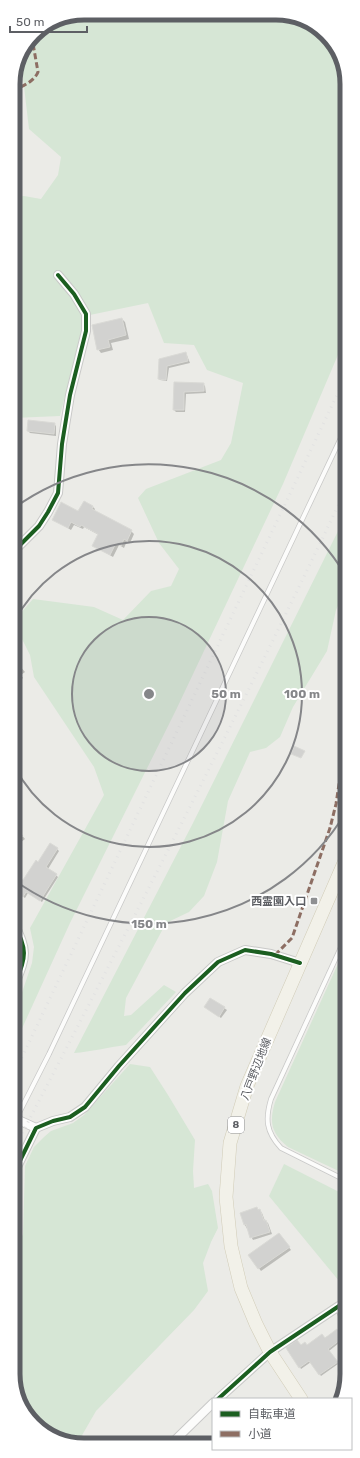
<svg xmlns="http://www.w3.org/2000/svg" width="360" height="1458" font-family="Rubik,'Noto Sans JP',sans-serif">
	<rect width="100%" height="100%" fill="#ebebe7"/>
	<!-- green -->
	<g fill="#d6e6d5">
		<path d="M294,15l35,22 17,38v261l-63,148 -107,226 -106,213 -56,123v-30l18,-53 2,-16 -4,-19 74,-133 -10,-28 -60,-90 -4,-22 -13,-26 1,-13 15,-17 61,8 29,13 28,-29 20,-5 8,-17 -20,-26 -21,-45 8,-9 75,-29 10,-17 12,-60 -36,-13 -13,-25 -30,-2 -16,-40 -63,13 -25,100 -47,2v-221l11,-1 17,3 17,-24 3,-18 -32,-28 -8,-68 13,-27 23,-16z"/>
		<path d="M347,513v74l-11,23 -9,41 -34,56 -13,30 -14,11 -16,4 -22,49 -11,61 -13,34 -15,16 -23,11 -40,75 -2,18 7,-1 33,-30 12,7 -50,53c-18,2 -35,7 -52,8l119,-230z"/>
		<path d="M13,934c9,17 7,24 0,41z"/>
		<path d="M347,944v231l-59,-28c-17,-14 -19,-25 -13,-45z"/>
		<path d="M130,1064l20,3 18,28 27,45 -2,31 1,17 14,-4 4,7 6,37 -7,14 -8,21 5,28 -14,19 -98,101 -19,33h-7l-36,-20 -20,-41v-129l9,-20 2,-68 9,-19 10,-10 7,-6 22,-8 11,-8z"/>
		<path d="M284,1164l63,32v85l-3,6 -75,-91z"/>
	</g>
	<!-- shadow -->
	<g fill="#0003">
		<path d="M122,319l3,3 4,17 -18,4 2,7 -12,3 -3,-4z"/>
		<path d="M186,353l4,10 -21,5 -2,13 -7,-1 -1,-1 1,-20z"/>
		<path d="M175,383l28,1 2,2 1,7 -20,1 -1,18h-9l-2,-2z"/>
		<path d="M54,424l2,2v10l-26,-3 -2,-2z"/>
		<path d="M93,507l2,2 -1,2 37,20 3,3 -4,9 -3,-2 -3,7 -5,-3 -6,12 -19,-11 5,-11 -15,-8 -1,2 -9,-4 -3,5 -18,-11 26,-7z"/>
		<path d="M13,609l6,6 -6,6z"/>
		<path d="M13,658l12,14 -4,3 2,3 -5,4 -2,-1 -3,2z"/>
		<path d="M13,828l4,1 8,10 -9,7 -3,-2z"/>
		<path d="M57,849l2,2 -11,18 10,8 -16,25 -14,-9 -3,5 -12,-8z"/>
		<path d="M211,999l16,11 -6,8 -13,-9z"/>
		<path d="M257,1208l5,5 3,8 3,2 4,11 -19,6 -8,-15 -4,-11z"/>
		<path d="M281,1237l10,13 -30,21 -12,-16z"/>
		<path d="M339,1331l5,8 -15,12 9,13 -17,12 -10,-14 -10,7 -1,-2 1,-21h6z"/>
	</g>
	<!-- building -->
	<g fill="#d2d2d0" stroke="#dadad6">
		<path d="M122,318l4,17 -18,5 2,7 -13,3 -5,-25z"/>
		<path d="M186,352l2,9 -21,5 -1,14 -8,-1 1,-20z"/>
		<path d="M174,382l30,1v8l-20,1v18h-11z"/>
		<path d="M28,420l27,3 -1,11 -27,-3z"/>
		<path d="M84,501l9,5 -1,3 40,21 -5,11 -3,-2 -3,7 -5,-3 -6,12 -18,-9 6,-12 -17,-9 -1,2 -9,-5 -3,6 -16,-8 9,-18 17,9z"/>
		<path d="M294,746l11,5 -4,7 -10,-4z"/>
		<path d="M13,824l10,12 -10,8z"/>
		<path d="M50,843l8,5 -12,19 11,7 -17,27 -14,-9 -3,5 -10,-7v-20l10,10 13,-20 2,2z"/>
		<path d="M210,998l15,9 -6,10 -15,-10z"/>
		<path d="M257,1207l1,3 2,-1 4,12 2,-1 4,12 -20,6 -4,-14 -2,1 -4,-12z"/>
		<path d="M279,1233l11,14 -32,22 -10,-14z"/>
		<path d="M337,1329l7,8 -16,12 10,13 -19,13 -10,-14 -10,7 -13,-20 11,-8 4,5 4,-3 2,3 15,-11 3,4z"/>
	</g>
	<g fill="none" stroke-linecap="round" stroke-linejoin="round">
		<!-- service casing -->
		<g stroke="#c9c9c8" stroke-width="5.5">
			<g id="service">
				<path d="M347,934l-76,165c-6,20 -5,33 10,49l66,33"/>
				<path d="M16,1119l33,-65 297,-627"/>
			</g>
		</g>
		<!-- minor casing -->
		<g stroke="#c9c9c8" stroke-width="10">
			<g id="minor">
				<path d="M13,552l26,-26 9,-14 10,-19 4,-49 8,-49 16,-64v-17l-12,-20 -16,-19"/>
				<path d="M13,922c17,31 12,36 0,67"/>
				<path d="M14,1118l22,10"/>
				<path d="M14,1173l22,-45 17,-7 17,-4 15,-10 34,-41 66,-73 33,-31 27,-12 26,4 29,9"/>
				<path d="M218,1399l52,-47 69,-46 8,19"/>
				<path d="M171,1444l42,-41"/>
			</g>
		</g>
		<!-- primary casing -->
		<g stroke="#d1ccb7" stroke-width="14">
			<path id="primary" d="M301,1399l-31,-47 -14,-28 -15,-36 -10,-42 -5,-49 4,-54 17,-57 100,-230"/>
		</g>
		<!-- service -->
		<use href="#service" stroke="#fcfcfb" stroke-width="4"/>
		<!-- minor -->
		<use href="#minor" stroke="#fcfcfb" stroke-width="8"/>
		<!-- primary -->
		<use href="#primary" stroke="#f2f1e9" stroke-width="13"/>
		<!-- rail -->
		<g stroke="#e2e2e2" stroke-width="3" stroke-dasharray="1 5" stroke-linecap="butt">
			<path d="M14,1074l332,-698"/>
			<path d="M14,1149c114,-219 227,-439 333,-662"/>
		</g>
		<!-- quiet -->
		<g stroke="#8d6e63" stroke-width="3" stroke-dasharray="6 3" stroke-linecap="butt">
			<path d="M13,91c9,-5 21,-9 25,-19l-6,-34"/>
			<path d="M275,955l17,-17 38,-110 6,-24 9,-59"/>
		</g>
		<!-- cycleway casing -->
		<g stroke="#fff" stroke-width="6">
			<g id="cycleway">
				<path d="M13,552l26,-26 9,-14 10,-19 4,-49 8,-49 16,-64v-17l-12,-20 -16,-19"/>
				<path d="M13,922c17,31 12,36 0,67"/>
				<path d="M14,1173l22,-45 17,-7 17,-4 15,-10 34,-41 66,-73 33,-31 27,-12 26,4 29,9"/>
				<path d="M218,1399l52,-47 69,-46 8,19"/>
			</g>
		</g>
		<!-- cycleway -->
		<use href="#cycleway" stroke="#1b5e20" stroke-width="4"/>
	</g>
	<!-- distance rings -->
	<circle cx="149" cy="694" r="77" fill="#858689" fill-opacity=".12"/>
	<g fill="none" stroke="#858689" stroke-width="2">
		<circle cx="149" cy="694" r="77"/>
		<path d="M14 622A153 153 0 1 1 14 766"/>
		<path d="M346 812A230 230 0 0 1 14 880M14 508A230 230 0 0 1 346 576"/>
	</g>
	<!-- markers -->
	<rect fill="#8f9092" stroke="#fff" stroke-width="1.5" x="310" y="897" width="8" height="8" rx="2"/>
	<g text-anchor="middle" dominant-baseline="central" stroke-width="4" stroke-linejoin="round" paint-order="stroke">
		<!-- shield labels -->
		<rect fill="#fff" stroke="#8e8f92" stroke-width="1" x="228" y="1117" width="16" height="16" rx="3"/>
		<g font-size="10" font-weight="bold" fill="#5d5f64">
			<text x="236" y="1125">8</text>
		</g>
		<!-- poi labels -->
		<g font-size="11" font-weight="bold" fill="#5d5f64" stroke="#fff" text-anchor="end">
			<text x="306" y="901">西霊園入口</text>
		</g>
		<!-- street labels -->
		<g font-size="11" fill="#5d5f64" stroke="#fff">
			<text transform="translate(256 1069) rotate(-69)">八戸野辺地線</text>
		</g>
	</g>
	<!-- crop -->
	<path d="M0 0H360V1458H0ZM84 20H276A64 64 0 0 1 340 84V1374A64 64 0 0 1 276 1438H84A64 64 0 0 1 20 1374V84A64 64 0 0 1 84 20Z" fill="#fff" fill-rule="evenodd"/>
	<path fill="none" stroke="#5d5f64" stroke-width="5" d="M84 20H276A64 64 0 0 1 340 84V1374A64 64 0 0 1 276 1438H84A64 64 0 0 1 20 1374V84A64 64 0 0 1 84 20Z"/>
	<circle cx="149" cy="694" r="6" fill="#858689" stroke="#fff" stroke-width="2"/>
	<g font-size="12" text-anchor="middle" font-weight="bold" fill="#858689" stroke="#fff" stroke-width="4" stroke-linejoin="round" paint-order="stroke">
		<text x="226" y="698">50 m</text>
		<text x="302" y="698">100 m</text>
		<text x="149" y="928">150 m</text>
	</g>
	<!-- legend -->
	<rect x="212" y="1398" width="140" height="52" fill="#ffffff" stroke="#bebfc1"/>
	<rect x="220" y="1411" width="20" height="6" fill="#1b5e20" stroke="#bebfc1"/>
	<text x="248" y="1418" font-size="12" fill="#5d5f64">自転車道</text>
	<rect x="220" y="1431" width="20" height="6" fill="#8d6e63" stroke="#bebfc1"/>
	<text x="248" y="1438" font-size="12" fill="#5d5f64">小道</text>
	<!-- scale -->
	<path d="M10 26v6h77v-6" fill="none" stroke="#5d5f64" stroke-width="2"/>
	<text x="16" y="26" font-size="12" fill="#5d5f64" stroke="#ffffff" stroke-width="3" paint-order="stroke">50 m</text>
</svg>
